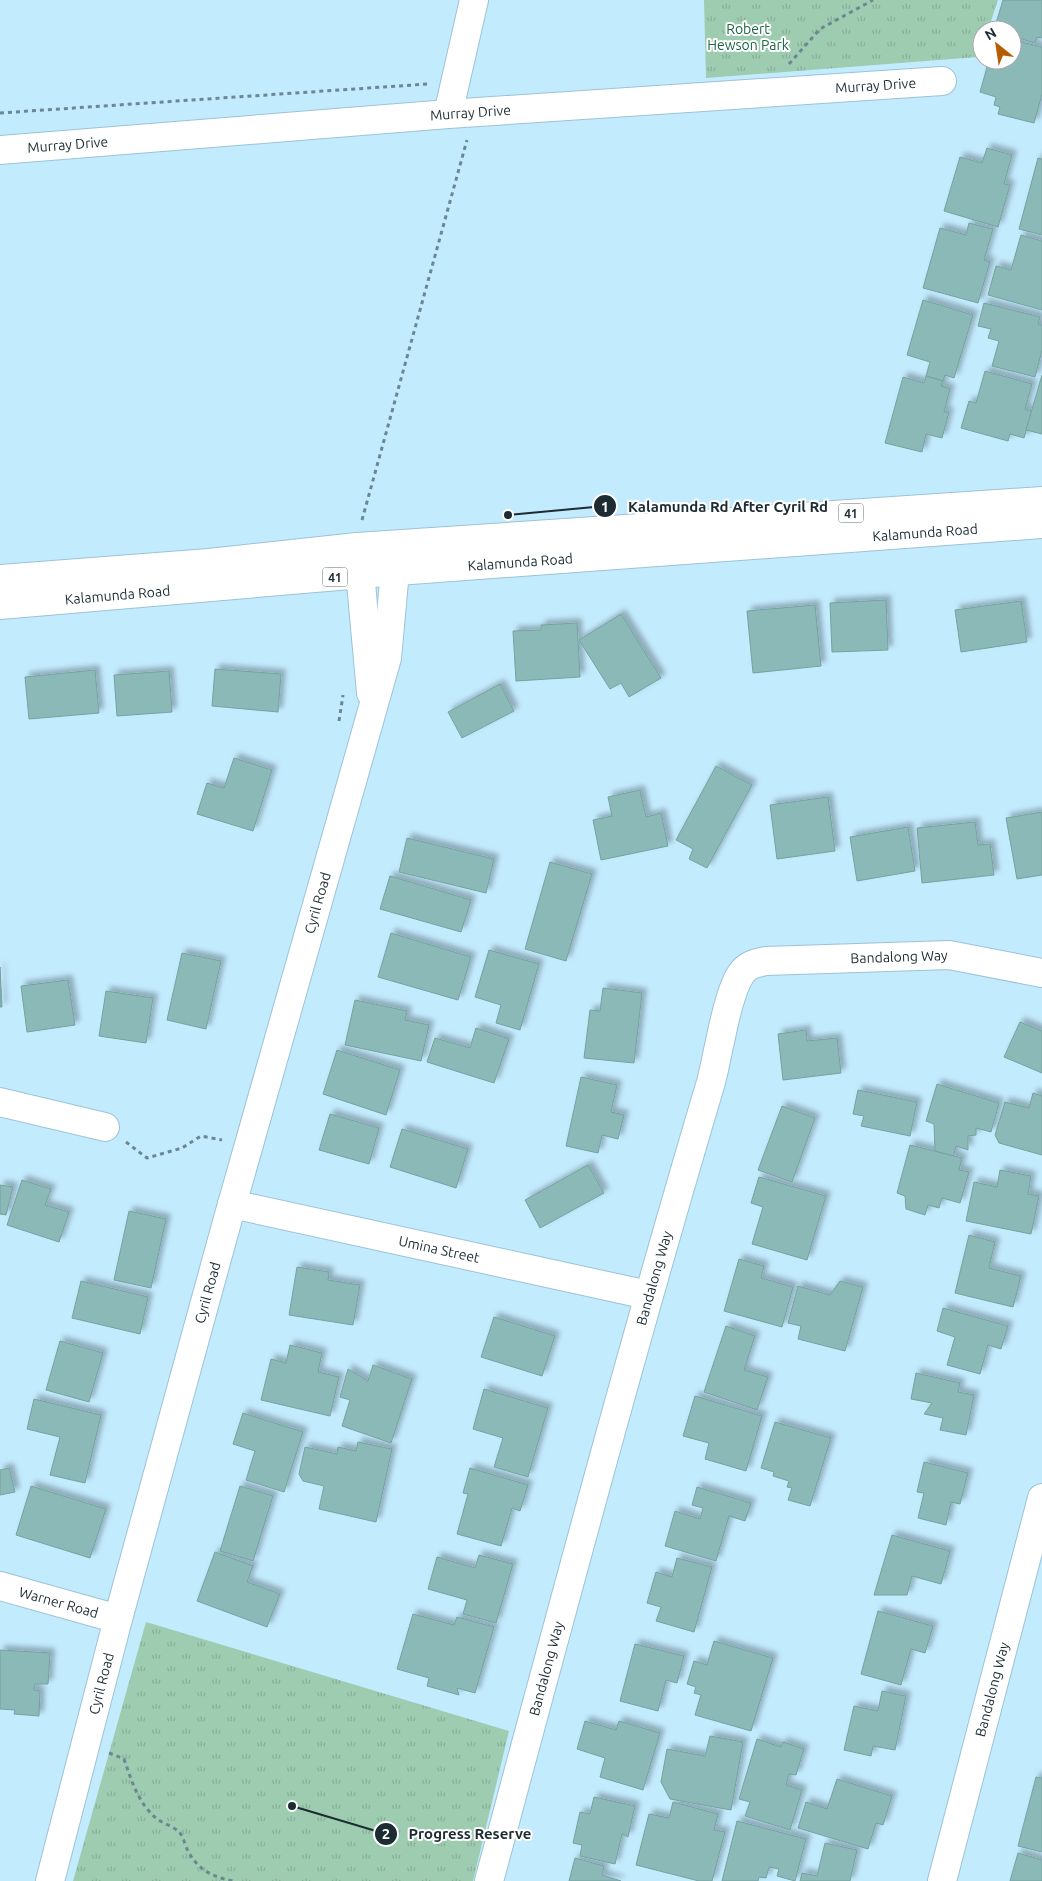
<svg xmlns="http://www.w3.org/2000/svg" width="1042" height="1881" font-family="Ubuntu,sans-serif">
	<defs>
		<pattern id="grass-tufts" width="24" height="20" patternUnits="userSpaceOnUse" patternTransform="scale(1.25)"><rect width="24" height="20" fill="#9eccb0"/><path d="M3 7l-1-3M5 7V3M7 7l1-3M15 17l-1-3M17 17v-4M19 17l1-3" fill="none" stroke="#88af98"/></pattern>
		<filter id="shadow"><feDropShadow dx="4.5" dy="-4.5" stdDeviation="2.5" flood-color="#0004"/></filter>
	</defs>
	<rect width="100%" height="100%" fill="#c3ebfe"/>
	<!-- grass -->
	<g fill="url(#grass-tufts)">
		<path d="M704,0h294l-10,30h-6v16l-4,11 -272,21z"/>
		<path d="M146,1622l363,109 -36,150h-400z"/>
	</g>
	<!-- building -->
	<g fill="#8bb9b7" stroke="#75a2a0" filter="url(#shadow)">
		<path d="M1003,0h39v38l-5,-1 -2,6 -23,-7v-6h-18z"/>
		<path d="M1012,40l30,7v47l-8,29 -36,-9 2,-7 -6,-2 2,-8 -16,-5 9,-32h23z"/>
		<path d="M987,148l25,7 -8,29 6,1 -12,42 -54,-16 16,-54 22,6z"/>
		<path d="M1038,158l4,1v76l-23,-6z"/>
		<path d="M969,223l24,6 -9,31 6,2 -12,41 -55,-15 17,-60 26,7z"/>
		<path d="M1021,235l21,6v69l-54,-15 8,-29 15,4z"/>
		<path d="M923,300l50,15 -19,63 -9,-3 -2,6 -17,-5 4,-14 -23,-7z"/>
		<path d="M984,303l56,14 -2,7 4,1v25l-7,27 -43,-11 7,-25 -11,-3 3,-9 -13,-3z"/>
		<path d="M985,371l47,13 -7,25 7,2 -8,27 -14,-4 -2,7 -47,-13 8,-27 7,2z"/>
		<path d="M1042,375v59l-16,-4z"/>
		<path d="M926,376l17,5 -2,5 9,3 -6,23h5l-7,26 -16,-4 -4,18 -37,-9 18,-66 21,6z"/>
		<path d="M886,600l2,50 -56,2 -2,-49z"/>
		<path d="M1021,601l6,41 -66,10 -6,-42z"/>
		<path d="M815,605l6,61 -68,7 -6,-62z"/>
		<path d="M621,614l40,64 -32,19 -8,-14 -11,6 -31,-49z"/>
		<path d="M577,623l3,54 -64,4 -3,-50 28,-1v-5z"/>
		<path d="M215,669l66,5 -3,38 -66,-6z"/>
		<path d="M95,670l4,43 -70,6 -4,-42z"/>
		<path d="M169,671l3,41 -55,4 -3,-41z"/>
		<path d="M500,684l14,27 -52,27 -14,-26z"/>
		<path d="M234,758l38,12 -19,61 -56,-17 10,-31 17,5z"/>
		<path d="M716,766l36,19 -45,83 -18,-9 4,-10 -17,-9z"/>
		<path d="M640,790l6,27 15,-4 7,33 -67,14 -8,-40 19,-4 -4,-19z"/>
		<path d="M828,797l7,54 -58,8 -7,-54z"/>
		<path d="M1042,812v63l-25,4 -11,-61z"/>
		<path d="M975,822l3,23 12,-1 4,31 -72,8 -5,-55z"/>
		<path d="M908,827l7,44 -58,10 -7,-44z"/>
		<path d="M407,838l87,21 -8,34 -87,-21z"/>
		<path d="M550,862l42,12 -26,87 -41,-12z"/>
		<path d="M390,876l81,24 -10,32 -81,-23z"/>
		<path d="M391,933l80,24 -13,43 -80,-23z"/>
		<path d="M489,950l50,14 -19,66 -24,-7 5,-18 -26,-8z"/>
		<path d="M182,953l39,8 -15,68 -39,-9z"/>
		<path d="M0,967l2,40h-2z"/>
		<path d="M68,980l7,45 -48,7 -6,-46z"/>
		<path d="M603,988l39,5 -8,70 -50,-5 6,-48 10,1z"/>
		<path d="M106,991l47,7 -7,45 -47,-7z"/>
		<path d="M355,1000l52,11 -2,9 24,5 -8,36 -76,-16z"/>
		<path d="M1020,1022l22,9v42l-38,-16z"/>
		<path d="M476,1028l33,11 -15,44 -67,-21 8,-24 35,10z"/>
		<path d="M806,1030l1,11 30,-3 4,35 -58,7 -5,-46z"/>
		<path d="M337,1050l63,20 -14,45 -63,-21z"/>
		<path d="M581,1077l36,8 -6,27 13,3 -6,24 -16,-4 -4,18 -32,-7z"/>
		<path d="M937,1084l62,19 -8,29 -15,-4v7l-8,1v14l-12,-4 -3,11 -18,-6 -1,-27 -8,-3z"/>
		<path d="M858,1090l59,12 -7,34 -49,-10 3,-10 -11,-2z"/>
		<path d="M1033,1093l9,3v59l-43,-12 -4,-8 10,-33 24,6z"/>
		<path d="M782,1106l33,12 -23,64 -34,-12z"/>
		<path d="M330,1114l49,14 -10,36 -50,-14z"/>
		<path d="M402,1129l66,20 -12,39 -66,-21z"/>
		<path d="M910,1145l52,13 -3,12 10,2 -9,31 -18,-5 -3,10 -11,-3 -3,10 -19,-6 -1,-13 -8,-3z"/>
		<path d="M588,1165l16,28 -64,35 -15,-28z"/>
		<path d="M1000,1170l31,6 -3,18 11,2 -8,38 -65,-13 8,-39 23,5z"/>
		<path d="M759,1177l67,19 -19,64 -55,-16 11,-37 -12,-4z"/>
		<path d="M22,1180l29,9 -6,16 24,7 -10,30 -52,-17z"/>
		<path d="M0,1185l13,2 -7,28 -6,-1z"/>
		<path d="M129,1211l37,8 -15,69 -37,-8z"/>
		<path d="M969,1235l26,7 -6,26 32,8 -8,31 -58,-14z"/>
		<path d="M739,1259l25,7 -3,12 32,9 -11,40 -58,-16z"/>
		<path d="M297,1267l32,5 -1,8 32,5 -7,40 -64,-10z"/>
		<path d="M81,1281l67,16 -8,37 -68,-16z"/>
		<path d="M840,1281l23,6 -18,64 -47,-12 3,-13 -13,-3 10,-37 32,9z"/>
		<path d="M943,1308l65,18 -7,23 -13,-4 -8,29 -33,-9 8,-28 -18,-6z"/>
		<path d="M494,1317l61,19 -13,40 -61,-19z"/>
		<path d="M726,1326l29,10 -11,34 24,7 -11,33 -53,-18z"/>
		<path d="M60,1341l43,12 -14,49 -43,-12z"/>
		<path d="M290,1345l32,8 -4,19 21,5 -9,39 -69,-16 10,-41 15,4z"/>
		<path d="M373,1365l39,14 -21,64 -49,-17 8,-26 -10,-3 8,-28 20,12z"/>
		<path d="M916,1373l44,10 -2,9 16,3 -8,40 -26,-5 3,-12 -19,-4 8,-11 -21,-4z"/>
		<path d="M484,1389l64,19 -20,69 -34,-10 9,-29 -30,-9z"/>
		<path d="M695,1396l67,20 -16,55 -41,-12 4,-16 -26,-7z"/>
		<path d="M34,1399l67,16 -16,68 -35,-8 10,-38 -33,-8z"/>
		<path d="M243,1413l60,19 -19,60 -38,-12 9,-29 -22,-7z"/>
		<path d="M775,1422l56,16 -21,68 -22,-6 4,-12 -5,-1 2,-6 -16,-5 1,-4 -13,-4z"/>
		<path d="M358,1442l34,7 -16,73 -57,-13 5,-23 -21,-5 -4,-7 6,-27 32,7 1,-7 18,4z"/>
		<path d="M924,1462l44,11 -8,31 -9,-2 -5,23 -28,-7 6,-25 -7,-1z"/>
		<path d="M9,1468l6,24 -15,3v-25z"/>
		<path d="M470,1468l58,17 -8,26 -8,-3 -11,38 -44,-12 11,-40 -5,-1z"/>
		<path d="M31,1486l75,23 -16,49 -74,-23z"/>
		<path d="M240,1486l33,10 -20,65 -33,-10z"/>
		<path d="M697,1487l54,16 -6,18 -16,-5 -13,45 -51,-15 10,-35 25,8 3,-11 -11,-3z"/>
		<path d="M892,1535l58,16 -9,33 -29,-8 -5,19h-33z"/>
		<path d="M215,1552l38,14 -6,16 33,12 -13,33 -70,-26z"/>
		<path d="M479,1555l34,9 -17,59 -33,-9 4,-14 -39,-11 9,-32 38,11z"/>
		<path d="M677,1558l35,9 -18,65 -38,-11 5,-14 -14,-4 9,-31 16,5z"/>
		<path d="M878,1611l55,15 -8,27 -14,-4 -10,36 -40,-11z"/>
		<path d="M413,1614l41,11 3,-8 37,10 -19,66 -18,-5 2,7 -32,-9 2,-8 -32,-9z"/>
		<path d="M714,1641l59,17 -22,73 -56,-16 6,-20 -7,-2 2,-6 -9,-3 7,-23 13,4z"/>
		<path d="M635,1644l49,12 -7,27 -11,-3 -8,31 -38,-10z"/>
		<path d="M0,1650l50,3 -2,31h-13l-1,6 6,1 -1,25 -25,-2 1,-4 -15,-1z"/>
		<path d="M882,1691l24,5 -11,54 -22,-4 -2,10 -27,-6 10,-44 24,5z"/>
		<path d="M585,1721l31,9 3,-9 41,12 -17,57 -43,-13 5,-19 -28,-9z"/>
		<path d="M710,1736l33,6 -12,68 -61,-11 -9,-17 6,-33 38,7z"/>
		<path d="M757,1739l24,8 2,-5 21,7 -8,26 -7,-1 -3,11 16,5 -12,40 -45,-14 5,-14 -11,-3z"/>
		<path d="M1036,1777l6,1v74l-24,-6z"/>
		<path d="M837,1779l55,17 -9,29 -7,-2 -8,26 -70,-21 8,-26 21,7z"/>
		<path d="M594,1797l41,9 -7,31 -6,-3 -7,30 -35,-8 2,-11 -9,-2 7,-31 10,2z"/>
		<path d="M673,1802l45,12 -4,16 11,2 -13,49h-13l-63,-16 13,-51 20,4z"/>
		<path d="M737,1821l69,18 -11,42 -18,-5 2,-7 -10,-2 -3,11 -7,-1 -1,4h-36z"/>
		<path d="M825,1843l32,7 -7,31h-50l2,-8 15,3z"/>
		<path d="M1018,1853l24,7v21h-32z"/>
		<path d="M575,1858l29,8 -2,9 19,6h-52z"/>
	</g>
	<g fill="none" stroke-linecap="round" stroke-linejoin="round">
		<!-- minor casing -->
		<g stroke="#9cc3d5" stroke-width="30">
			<g id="minor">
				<path d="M448,114l26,-114"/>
				<path id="s1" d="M0,150l448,-36 494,-33"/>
				<path d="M358,550l13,143"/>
				<path d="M0,1102l105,25"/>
				<path id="s2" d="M232,1204l416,91"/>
				<path id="s3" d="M0,1586l118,33"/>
				<path id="s4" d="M50,1881l68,-262 109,-397 160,-564 10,-109"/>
				<path id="s5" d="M489,1881c72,-267 143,-534 222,-799 7,-26 16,-88 30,-108 6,-9 14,-11 25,-13l183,-6 93,18"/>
				<path id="s6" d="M942,1881l100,-383"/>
			</g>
		</g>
		<!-- major casing -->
		<g stroke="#9cc3d5" stroke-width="30">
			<g id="major">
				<path d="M0,579l209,-16 148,-16 685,-46"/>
				<path id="s7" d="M0,605l397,-34 645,-47"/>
			</g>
		</g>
		<!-- path -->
		<g stroke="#6b8793" stroke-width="3" stroke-dasharray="4 4" stroke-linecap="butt">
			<path d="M789,64l31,-35 53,-29"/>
			<path d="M0,113l428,-29"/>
			<path d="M362,520l105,-380"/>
			<path d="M339,721l4,-26"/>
			<path d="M126,1142l21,16 35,-10 19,-12 21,4"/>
			<path d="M109,1753l15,6c8,23 14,44 33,60 7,5 18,8 23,14 4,5 5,13 8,18 10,19 26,27 46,30"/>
		</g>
		<!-- minor -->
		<use href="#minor" stroke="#fff" stroke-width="28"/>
		<!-- major -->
		<use href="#major" stroke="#fff" stroke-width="28"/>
	</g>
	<g text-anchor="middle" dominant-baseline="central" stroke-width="4" stroke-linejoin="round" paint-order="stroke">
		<!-- shield labels -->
		<g fill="#fff" stroke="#606b70" stroke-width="1">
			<rect x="838.5" y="503.5" width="25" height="19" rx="4"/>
			<rect x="322.5" y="567.5" width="25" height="19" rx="4"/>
		</g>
		<g font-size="12" font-weight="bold" fill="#1c2c32">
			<text x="851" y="513">41</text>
			<text x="335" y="577">41</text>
		</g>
		<!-- park labels -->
		<g font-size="14" fill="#1c6743" stroke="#fff">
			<text x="748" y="29">Robert<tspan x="748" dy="16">Hewson Park</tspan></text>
		</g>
		<!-- street labels -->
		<g font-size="14" fill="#1c2c32" stroke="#fff">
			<text stroke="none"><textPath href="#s1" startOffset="878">Murray Drive</textPath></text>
			<text stroke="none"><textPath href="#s1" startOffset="472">Murray Drive</textPath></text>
			<text stroke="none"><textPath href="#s1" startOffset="68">Murray Drive</textPath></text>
			<text stroke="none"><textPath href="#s7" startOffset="928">Kalamunda Road</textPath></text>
			<text stroke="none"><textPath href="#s7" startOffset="522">Kalamunda Road</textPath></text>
			<text stroke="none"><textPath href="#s7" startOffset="118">Kalamunda Road</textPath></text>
			<text stroke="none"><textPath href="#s4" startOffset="1014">Cyril Road</textPath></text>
			<text stroke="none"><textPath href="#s5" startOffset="1104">Bandalong Way</textPath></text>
			<text stroke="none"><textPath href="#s2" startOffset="212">Umina Street</textPath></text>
			<text stroke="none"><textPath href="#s5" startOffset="625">Bandalong Way</textPath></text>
			<text stroke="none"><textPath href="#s4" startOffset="609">Cyril Road</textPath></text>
			<text stroke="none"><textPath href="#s3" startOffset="61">Warner Road</textPath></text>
			<text stroke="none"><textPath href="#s5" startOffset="220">Bandalong Way</textPath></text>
			<text stroke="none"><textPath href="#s4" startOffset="204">Cyril Road</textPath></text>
			<text stroke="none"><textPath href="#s6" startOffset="198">Bandalong Way</textPath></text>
		</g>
	</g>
	<!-- callouts -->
	<path fill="none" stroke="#1c2c32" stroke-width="2" d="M508 515L605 506M292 1806L386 1834"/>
	<g fill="#1c2c32" stroke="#fff" stroke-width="2">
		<circle cx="508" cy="515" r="5"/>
		<circle cx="292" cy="1806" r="5"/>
		<circle cx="605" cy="506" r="12"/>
		<circle cx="386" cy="1834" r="12"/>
	</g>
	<g font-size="15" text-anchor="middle" font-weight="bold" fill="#fff">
		<text x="605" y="512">1</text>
		<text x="386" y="1839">2</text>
	</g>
	<g font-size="15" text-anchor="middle" font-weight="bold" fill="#1c2c32" stroke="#fff" stroke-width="4" stroke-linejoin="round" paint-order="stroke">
		<text x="728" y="512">Kalamunda Rd After Cyril Rd</text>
		<text x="470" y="1839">Progress Reserve</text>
	</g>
	<!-- north arrow -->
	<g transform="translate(997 45) rotate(330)"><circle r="24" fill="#ffffff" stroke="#a4abad"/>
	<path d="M0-4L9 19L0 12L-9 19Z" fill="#b85c04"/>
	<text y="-8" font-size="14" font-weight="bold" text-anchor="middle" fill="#1c2c32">N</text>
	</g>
</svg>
